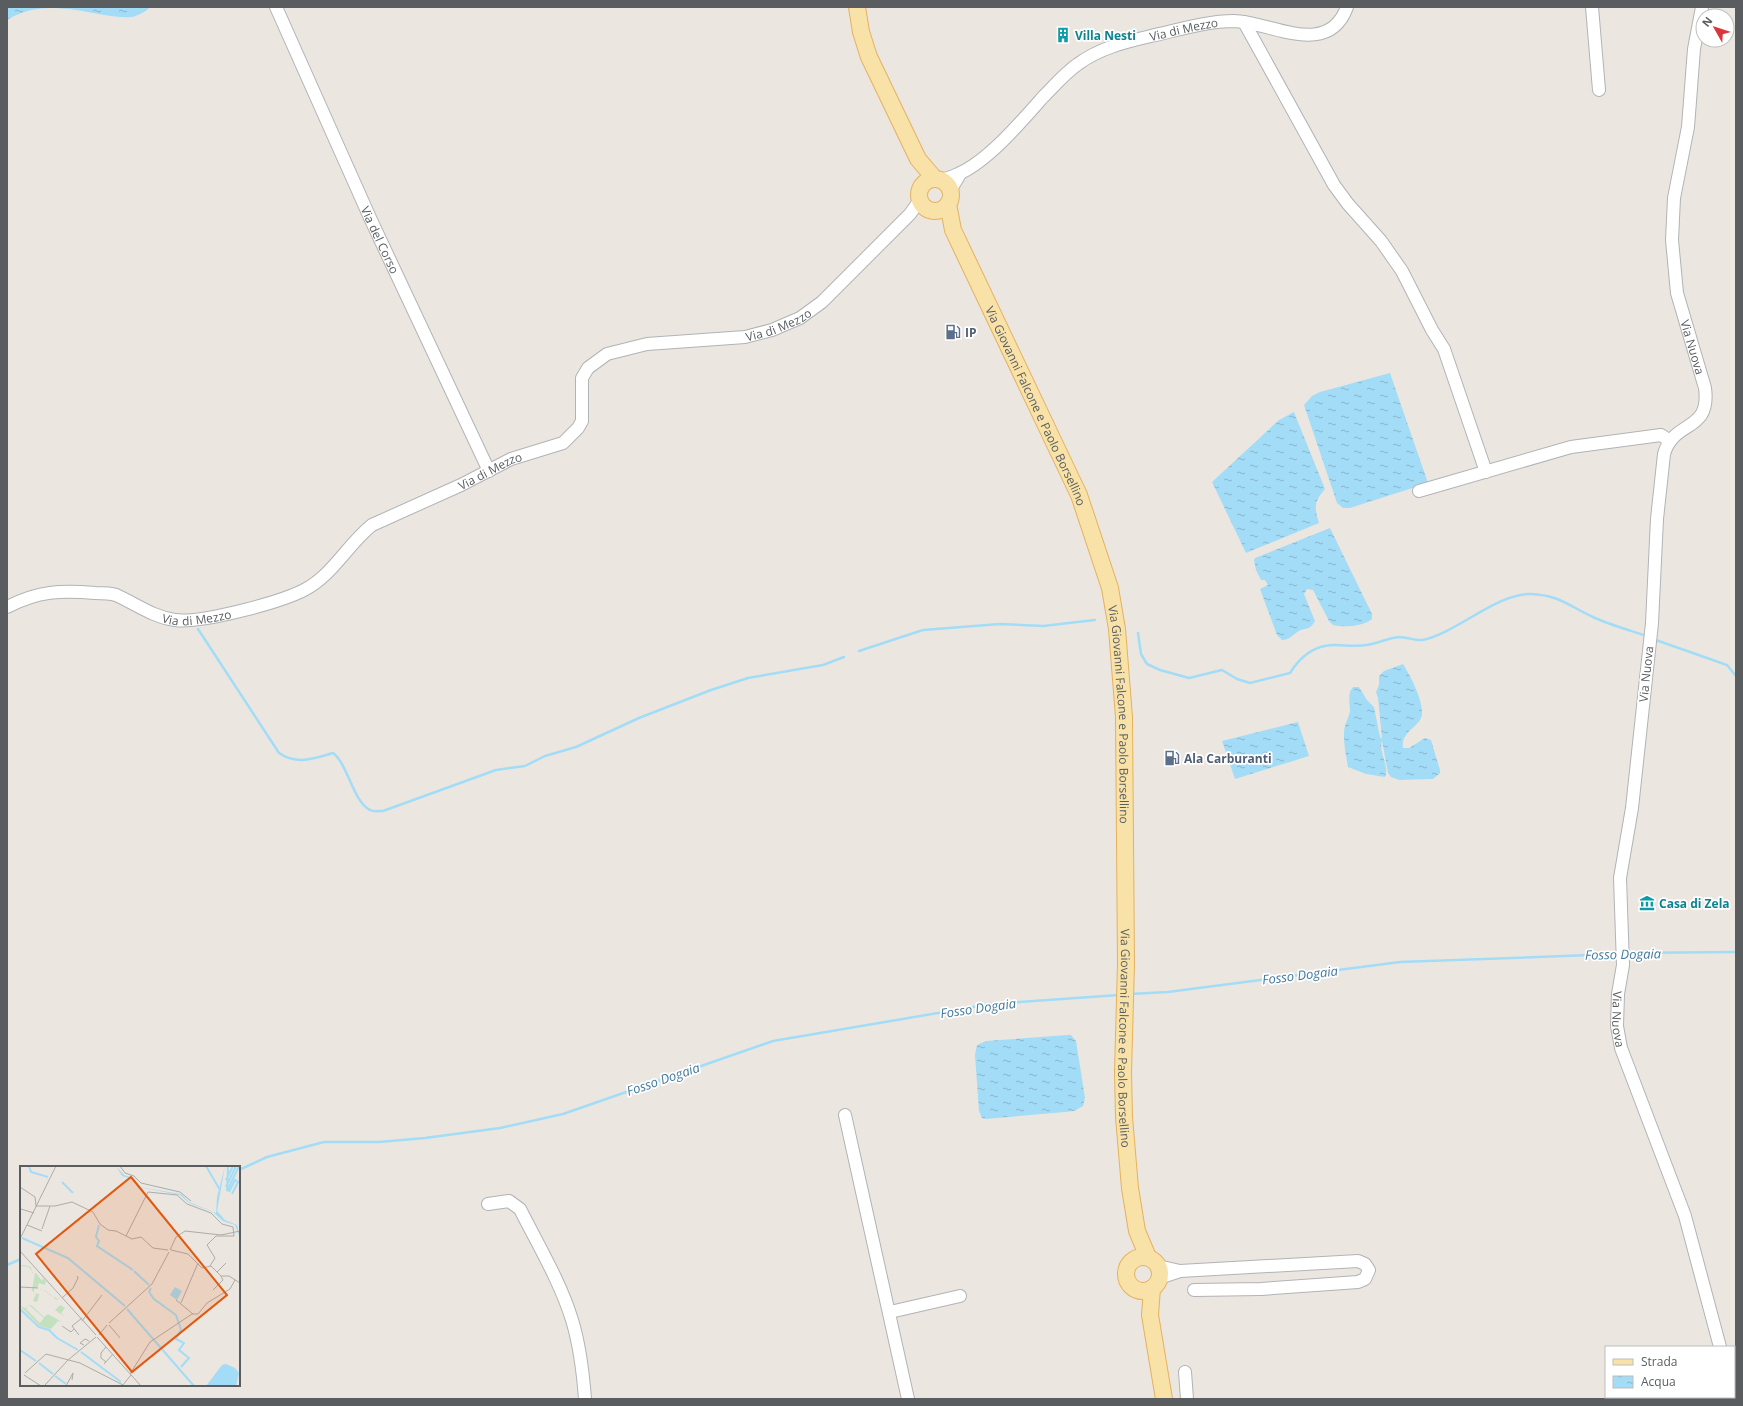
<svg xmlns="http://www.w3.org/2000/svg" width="1743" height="1406" font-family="'Open Sans',sans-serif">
	<defs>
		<pattern id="water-ripples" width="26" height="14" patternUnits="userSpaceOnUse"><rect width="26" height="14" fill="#a3dcf7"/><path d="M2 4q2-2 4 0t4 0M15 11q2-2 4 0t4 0" fill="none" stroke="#88b6cb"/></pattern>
	</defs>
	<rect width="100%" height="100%" fill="#ebe7e0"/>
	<!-- water -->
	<g fill="url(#water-ripples)">
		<path d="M7,7h144c-6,4 -12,9 -20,10 -8,1 -19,-1 -27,-2 -35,-6 -65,-14 -97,5z"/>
		<path d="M1390,373l38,110 -78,25h-7l-6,-5 -33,-98 8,-9 8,-4z"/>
		<path d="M1294,412l31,77c-11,13 -11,18 -6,34l-73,30 -34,-71 67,-62z"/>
		<path d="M1330,528l42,86v5c-8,7 -28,9 -39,6l-4,-4 -16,-31 -6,-1 -3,5 11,27c-6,10 -8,6 -16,10 -6,3 -9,9 -17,9l-5,-5 -17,-46 8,-4 -3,-5h-4l-5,-10 -2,-10 1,-2z"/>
		<path d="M1403,664c7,11 25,44 17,56 -7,10 -19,14 -17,28h6l16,-10 6,2 9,30v3l-7,6 -34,1 -8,-3 -3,-4 -6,-32c-4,10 8,26 3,36l-19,-3 -18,-7c-2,-12 -6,-29 -3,-41 1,-5 4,-9 5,-15 0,-8 -3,-18 3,-24h6l8,13 7,7 6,30 2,2 -4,-41 -2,-6 3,-7v-9l5,-5z"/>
		<path d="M1298,722l11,34 -74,23 -13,-38z"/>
		<path d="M1068,1035h3l5,6 9,57 -2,8 -9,5 -9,1 -79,7 -4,-1 -3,-7 -4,-56 2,-10 9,-4z"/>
	</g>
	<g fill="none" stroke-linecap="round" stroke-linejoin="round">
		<!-- stream -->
		<g stroke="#a3dcf7" stroke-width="2.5">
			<path d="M198,629l81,124c17,12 35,6 54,0 15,11 20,49 37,57 4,2 9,1 13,1l113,-41 29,-4 20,-10 31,-9 63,-29 72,-28 37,-12 75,-13 21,-8"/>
			<path d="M1138,633l3,21 6,10 13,6 29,8 33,-8 15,9 13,4 40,-10c10,-16 24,-28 44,-28 11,0 22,2 33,0 12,-2 21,-7 32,-8 8,0 17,4 24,3 35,-8 74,-47 108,-46 28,1 38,12 62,23 17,8 36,13 54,19"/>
			<path d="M1653,639l74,26 9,11"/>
			<path d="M859,651l64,-21 77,-6 43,2 52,-6"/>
			<path d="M1626,953l110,-1"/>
			<path d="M1130,994l38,-2 232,-30 219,-8"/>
			<path d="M239,1170l28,-13 57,-15h55l46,-4 75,-10 63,-14 210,-73 218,-37 128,-9"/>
			<path d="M7,1265l14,-6"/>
		</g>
		<!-- minor casing -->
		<g stroke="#b1b3b7" stroke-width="14">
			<g id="minor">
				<path id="s1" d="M276,7l95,213 118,251"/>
				<path d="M1592,7l7,83"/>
				<path id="s2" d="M1702,7l-8,42 -6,78 -14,71 -2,42 5,53 28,95c6,45 -31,31 -41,66l-7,65 -5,104 -20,185 -12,70 3,87 -5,29 -1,32 4,22 64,168 35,131"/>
				<path d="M1244,22l90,163 14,19 33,37 21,30 30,59 12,19 42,123"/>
				<path id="s3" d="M941,180c6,-2 12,-3 17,-6 29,-12 64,-53 85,-77 11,-11 22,-24 35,-33 22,-16 47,-22 73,-28 27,-6 56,-15 83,-15 37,1 94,38 113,-14"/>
				<path d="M950,191l10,-17"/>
				<path d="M1419,491l152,-44 90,-12 9,6"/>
				<path id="s4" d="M7,607c31,-16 54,-17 88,-14 7,0 15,0 21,2 20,9 37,22 59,25 25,4 106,-18 129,-30 28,-14 44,-46 68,-65l89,-40 50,-26 52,-16 15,-15 4,-7v-43l6,-10 19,-14 40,-10 98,-7 27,-7 28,-12 22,-16 88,-88 10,-14"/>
				<path d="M845,1115l63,284"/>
				<path d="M488,1204l21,-3 11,8c18,36 40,72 52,111 8,26 11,52 13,79"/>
				<path d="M1158,1266l22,5 178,-10 7,3 4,6 -4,9 -7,3 -97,7 -67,1"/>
				<path d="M1159,1278l21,-7"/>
				<path d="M890,1312l70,-16"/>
				<path d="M1185,1372l2,27"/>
				<path d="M1734,1392l2,7"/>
			</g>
		</g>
		<!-- major casing -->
		<g stroke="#e5b15f" stroke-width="18">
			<g id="major">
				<path d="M857,7l4,25 8,25 49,102 17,20"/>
				<circle cx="935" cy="195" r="16"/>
				<path id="s5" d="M948,204l5,26 126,265 31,93 7,41 7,88 2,247 -3,108 1,45 6,71 7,43 11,26"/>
				<circle cx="1143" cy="1274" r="17"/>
				<path d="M1152,1288l-2,27 14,84"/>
			</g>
		</g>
		<!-- minor -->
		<use href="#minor" stroke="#fff" stroke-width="12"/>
		<!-- major -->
		<use href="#major" stroke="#f8e2a8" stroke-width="16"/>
	</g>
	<!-- icons -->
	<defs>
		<g id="building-bare" transform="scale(1.2)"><path d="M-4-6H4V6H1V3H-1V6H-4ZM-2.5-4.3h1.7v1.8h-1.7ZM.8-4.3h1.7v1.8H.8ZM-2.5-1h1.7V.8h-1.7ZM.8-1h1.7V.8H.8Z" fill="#0f9aa8" stroke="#fff" stroke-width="2.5" paint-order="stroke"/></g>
		<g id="fuel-bare" transform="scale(1.2)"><path d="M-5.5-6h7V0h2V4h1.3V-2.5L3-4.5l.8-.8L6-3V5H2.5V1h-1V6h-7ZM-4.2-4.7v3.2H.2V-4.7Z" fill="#5c6f8a" stroke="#fff" stroke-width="2.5" paint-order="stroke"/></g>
		<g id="museum-bare" transform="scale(1.2)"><path d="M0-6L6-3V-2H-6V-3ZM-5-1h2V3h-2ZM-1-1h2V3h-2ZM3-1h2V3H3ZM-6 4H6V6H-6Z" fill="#0f9aa8" stroke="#fff" stroke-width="2.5" paint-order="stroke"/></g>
	</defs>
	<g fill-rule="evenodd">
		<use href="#building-bare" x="1063" y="35"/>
		<use href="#fuel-bare" x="953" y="332"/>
		<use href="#fuel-bare" x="1172" y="758"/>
		<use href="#museum-bare" x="1647" y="903"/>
	</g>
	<g text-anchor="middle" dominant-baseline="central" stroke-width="3.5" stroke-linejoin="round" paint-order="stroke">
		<!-- street labels -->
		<g font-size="12" fill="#595d60" stroke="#fff">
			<text stroke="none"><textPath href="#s3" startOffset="294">Via di Mezzo</textPath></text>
			<text stroke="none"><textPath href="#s1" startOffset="255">Via del Corso</textPath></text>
			<text stroke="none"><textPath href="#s4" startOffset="895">Via di Mezzo</textPath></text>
			<text stroke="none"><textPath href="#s2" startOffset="345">Via Nuova</textPath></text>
			<text stroke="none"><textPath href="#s5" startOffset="221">Via Giovanni Falcone e Paolo Borsellino</textPath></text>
			<text stroke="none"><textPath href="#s4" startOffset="534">Via di Mezzo</textPath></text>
			<text stroke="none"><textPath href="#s4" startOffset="198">Via di Mezzo</textPath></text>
			<text transform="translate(1646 674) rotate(-84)">Via Nuova</text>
			<text stroke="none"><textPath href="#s5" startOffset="545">Via Giovanni Falcone e Paolo Borsellino</textPath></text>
			<text stroke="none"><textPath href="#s2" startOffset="1039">Via Nuova</textPath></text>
			<text stroke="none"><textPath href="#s5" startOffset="869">Via Giovanni Falcone e Paolo Borsellino</textPath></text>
		</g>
		<!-- culture labels -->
		<g font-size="12" font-weight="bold" fill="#0d838f" stroke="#fff" text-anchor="start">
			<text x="1075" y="35">Villa Nesti</text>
			<text x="1659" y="903">Casa di Zela</text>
		</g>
		<!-- service labels -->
		<g font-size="12" font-weight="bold" fill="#4e5e75" stroke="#fff" text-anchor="start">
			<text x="965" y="332">IP</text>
			<text x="1184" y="758">Ala Carburanti</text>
		</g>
		<!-- water labels -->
		<g font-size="13" font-style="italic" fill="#41799e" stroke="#fff">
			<text transform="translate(1623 954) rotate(-1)">Fosso Dogaia</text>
			<text transform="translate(1300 975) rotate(-7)">Fosso Dogaia</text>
			<text transform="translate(978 1008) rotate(-8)">Fosso Dogaia</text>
			<text transform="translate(663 1079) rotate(-19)">Fosso Dogaia</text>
		</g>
	</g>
	<!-- overview -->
	<g transform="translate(20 1166)">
		<rect width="220" height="220" fill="#ebe7e0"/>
		<path d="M3,99l8,2 1,6h4l6,8 1,-3 3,3 -1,4 -6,-2 -2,5h-3v5l5,1 2,-5v-1l5,3 5,4 3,3 1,-1 2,2 3,-2 4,4 -4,4 5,3 -4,5 4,4 -3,5 -4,-1 -7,8 -11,-3 -20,-20 5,2 6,-3 13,12 4,-3 14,8 3,-5 -10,-7 9,-9 -4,-4 -3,3 -3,-2 -13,-10 -4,14 -4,-1 3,-7 -2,-1 -2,-3 3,-17h-2l-4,-6 -9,-1zM9,139l15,13 -4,5 -14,-14z" fill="#c2e1be" fill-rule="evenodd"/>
		<path d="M96,0l8,9 9,3 6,9 42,7 8,8 27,11 1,-16 8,-31 -8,45 8,9 12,5 3,13 -5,-13 -12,-4 -10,-9 -24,-9 -9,-8 -42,-8 -6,-8 -10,-3zM155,121l7,4 -5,9 -7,-5zM206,198l9,4 4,5 -3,13h-30l16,-21z" fill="#a3dcf7"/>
		<path fill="none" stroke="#a3dcf7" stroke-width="2" d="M9,0l2,6 17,5M186,0l14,24M206,14l7,-14M42,16l11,11M206,21l10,-21M207,25l12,-25M207,25l1,-25M209,26l6,-12 5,3M212,28l6,-12M79,59l-3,12 3,4 -2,5 36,24M2,72l46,20 57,48M114,105l15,14M131,122l-2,4 5,7 22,16 5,15 -5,9 8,4 -5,7 10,8 -8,9M0,143l19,18 10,3 8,8 21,12M107,143l67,77M0,184l16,11M61,186l40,30M19,197l14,11M35,210l11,8"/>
		<path fill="none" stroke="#adaca9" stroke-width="1" d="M100,0l5,7 9,3 7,7 39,9 11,9M0,21l15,10 1,9h19l17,-4 21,10 7,12 8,6 8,1 16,8 9,-2 12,11 15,2M1,43l13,4M7,59l15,6M22,63l8,-23M106,70l22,-44 29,3 10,9 24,9 11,11 11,3 1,9h-18l-9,9 8,13 -5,8M0,73l36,-73M150,84l6,-13 9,-6 36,4 19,-4M151,84l17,4 14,14 9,-2 10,10h8l11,7M0,85l76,84M197,106l9,-9M0,121l18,1M193,124l10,-10 -2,-4M42,132l11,-10 5,-10 -1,-2M156,134l17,14M161,137l17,-40M62,155l20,-26M89,157l43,-39 17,-32M89,159l11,13M42,160l9,6 3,-3M59,169l-7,-9 10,-8M79,169l8,-10M77,171l44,49M64,179l-4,-2 5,-4 4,2M86,196l-5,-4v-5l5,-6M84,198l9,-10M5,207l21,-19 34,9 43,22M110,208l20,-32 42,-28h6l9,-11 23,-14 5,-9M4,209l17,11M25,219l23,-25 28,-23M46,220l7,-13 -1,7M102,220l9,-11"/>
		<path fill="#e15910" fill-opacity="0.15" stroke="#e15910" stroke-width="2" d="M111,11l96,118 -95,77 -96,-118z"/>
		<rect width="220" height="220" fill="none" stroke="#595d60" stroke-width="2"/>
	</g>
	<!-- border -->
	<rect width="1743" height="1406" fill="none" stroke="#595d60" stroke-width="16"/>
	<!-- legend -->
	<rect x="1605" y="1346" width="130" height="52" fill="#ffffff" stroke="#bdbebf"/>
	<rect x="1613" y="1359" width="20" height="6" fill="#f8e2a8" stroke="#bdbebf"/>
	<text x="1641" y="1366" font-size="12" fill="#595d60">Strada</text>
	<rect x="1613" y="1376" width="20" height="12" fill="url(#water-ripples)" stroke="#bdbebf"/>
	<text x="1641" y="1386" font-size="12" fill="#595d60">Acqua</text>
	<!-- north arrow -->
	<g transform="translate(1715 28) rotate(309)"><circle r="19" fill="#ffffff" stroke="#bdbebf"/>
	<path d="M0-3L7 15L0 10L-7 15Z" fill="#da373c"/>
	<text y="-6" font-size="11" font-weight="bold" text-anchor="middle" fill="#595d60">N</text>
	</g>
</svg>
